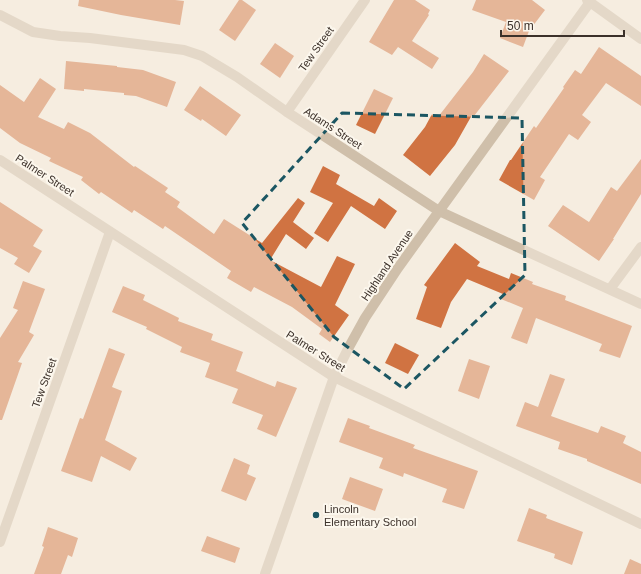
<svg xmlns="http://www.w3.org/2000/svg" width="641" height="574" font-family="Helvetica,sans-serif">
	<rect width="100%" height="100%" fill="#f5ede0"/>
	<!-- building -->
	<g fill="#d07342">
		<path d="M79,0h96l9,1 -4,24 -59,-10 -43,-9z"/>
		<path d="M239,0h3l14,10 -21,31 -16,-11z"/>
		<path d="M394,0h21l15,10 -2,4 1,1 -17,26 27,17 -7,11 -34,-22 -6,8 -23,-13z"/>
		<path d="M476,0h56l13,10 -16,21 -6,16 -23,-9 6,-16 -34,-12z"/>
		<path d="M275,43l19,13 -14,22 -20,-14z"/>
		<path d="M599,47l42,29v30l-35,-23 -24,32 9,7 -13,18 -9,-6 -29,43 5,3 -11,20 -35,-20 11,-20h1l23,-34 2,2 28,-40 -1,-1 12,-17 6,4z"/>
		<path d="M484,54l25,17 -35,45 -2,-1 -17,30 -25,31 -27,-21 22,-28 7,-13 6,3 35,-45z"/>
		<path d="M66,61l51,5v1l26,3 33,12 -9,25 -31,-11 -12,-1v-2l-40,-4v2l-20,-2z"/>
		<path d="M40,78l16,11 -18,28 26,12 4,-7 22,11 44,34 1,-1 33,22 -3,4 15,10 -3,5 37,27 10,-15 38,24 36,-45 7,5 -12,19 21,16 -8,11 -20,-15 -16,26 51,27 16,-31 18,8 -20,41 14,10 -19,27 -11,-8 3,-5 -30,-22 -38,-20 -3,5 -24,-14 4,-7 -66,-45 -2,3 -29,-19 -2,3 -31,-21 -2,2 -18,-14 2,-3 -34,-16 2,-3 -31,-15 -20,-15v-43l24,17z"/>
		<path d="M200,86l41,29 -15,21 -24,-17 -1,2 -17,-11z"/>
		<path d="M374,89l19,9 -18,36 -19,-9z"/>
		<path d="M641,159v35l-28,45h1l-15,22 -51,-35 15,-21 26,17 22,-35 6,4z"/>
		<path d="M323,166l17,9 -4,9 38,22 5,-8 18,13 -12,18 -34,-23 -23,36 -14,-9 19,-30 -23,-11z"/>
		<path d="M0,202l43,28 -10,16 9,5 -13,22 -15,-9 4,-6 -18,-10z"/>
		<path d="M455,243l25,19 -3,4 32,13 2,-6 22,9 -1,2 34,12 -1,4 67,26 -12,32 -21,-7 3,-7 -66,-26 -9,26 -16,-6 12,-30 -22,-9 2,-5 -36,-15 -16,23 -10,26 -25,-9 11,-32 -3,-2z"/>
		<path d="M23,281l22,8 -16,43 5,3 -16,27 4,1 -20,57h-2v-82l18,-28 -5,-2z"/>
		<path d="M123,286l22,9 -2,5 36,18 -1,3 35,13 -2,6 32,12 -7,19 39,16 2,-6 20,7 -21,49 -19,-8 6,-14 -31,-12 6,-14 -33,-12 5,-14 -30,-11 2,-5 -36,-18 1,-2 -35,-15z"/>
		<path d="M395,343l24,12 -11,19 -23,-11z"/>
		<path d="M109,348l16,6 -13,33 10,4 -17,49 32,18 -7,13 -29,-15 -9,26 -31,-11 19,-53 3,1z"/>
		<path d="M469,359l21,7 -11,33 -21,-8z"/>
		<path d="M550,374l15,5 -14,37 47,17 3,-7 25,10 -3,7 18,9v32l-54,-23v-2l-29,-10 2,-7 -44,-16 9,-24 13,5z"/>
		<path d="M348,418l22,8 -1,2 46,17 -2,3 65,23 -14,38 -22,-7 5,-13 -43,-16 -1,4 -24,-9 4,-10 -44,-16z"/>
		<path d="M234,458l16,7 -3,9 9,4 -10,23 -25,-10z"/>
		<path d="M350,477l33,12 -8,22 -33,-12z"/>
		<path d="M529,508l18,7 -1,3 37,14 -11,33 -18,-7 1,-4 -38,-13z"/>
		<path d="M48,527l30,11 -6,19 -4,-2 -7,19h-27l10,-27 -2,-1z"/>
		<path d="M207,536l33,12 -5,15 -34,-12z"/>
		<path d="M630,559l11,5v10h-17z"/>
	</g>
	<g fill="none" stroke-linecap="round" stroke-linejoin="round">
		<!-- street -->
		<g stroke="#cfbfaa" stroke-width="10">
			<path d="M587,0l54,39"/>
			<path d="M0,15l33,17 27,4 30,2 94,12 18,6 35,21 50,35 152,99 202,93"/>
			<path d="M287,112l78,-112"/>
			<path d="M0,160l334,217 307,147"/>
			<path d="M610,289l31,-42"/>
			<path d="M0,542l110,-310"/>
			<path d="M265,574l69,-197 15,-30 16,-29 33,-50 192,-266"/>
		</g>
	</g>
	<!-- marked area -->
	<path d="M0 0H641V574H0ZM342,113l180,5 3,157 -121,114 -70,-52 -92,-114z" fill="#f5ede0" fill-opacity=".55" fill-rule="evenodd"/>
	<path fill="none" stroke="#1b5662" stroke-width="3" stroke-dasharray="8 5" stroke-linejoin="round" d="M342,113l180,5 3,157 -121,114 -70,-52 -92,-114z"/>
	<!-- markers -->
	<circle fill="#1b5662" stroke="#fcf7ed" stroke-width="1.5" cx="316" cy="515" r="4"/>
	<g text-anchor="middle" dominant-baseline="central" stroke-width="4" stroke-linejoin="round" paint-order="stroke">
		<!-- street labels -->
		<g font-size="11" fill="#3c312a" stroke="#fcf7ed">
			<text transform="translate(316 49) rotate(-55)">Tew Street</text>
			<text transform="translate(333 128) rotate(33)">Adams Street</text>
			<text transform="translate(45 175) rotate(33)">Palmer Street</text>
			<text transform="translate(387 265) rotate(-56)">Highland Avenue</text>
			<text transform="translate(316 351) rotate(32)">Palmer Street</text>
			<text transform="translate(44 383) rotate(-70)">Tew Street</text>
		</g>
		<!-- poi labels -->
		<g font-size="11" fill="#3c312a" stroke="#fcf7ed" text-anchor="start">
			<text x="324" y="509">Lincoln<tspan x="324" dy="13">Elementary School</tspan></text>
		</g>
	</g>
	<!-- scale -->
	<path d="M501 30v6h123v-6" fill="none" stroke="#3c312a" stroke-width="2"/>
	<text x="507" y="30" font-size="12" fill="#3c312a" stroke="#fcf7ed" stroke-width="3" paint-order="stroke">50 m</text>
</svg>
